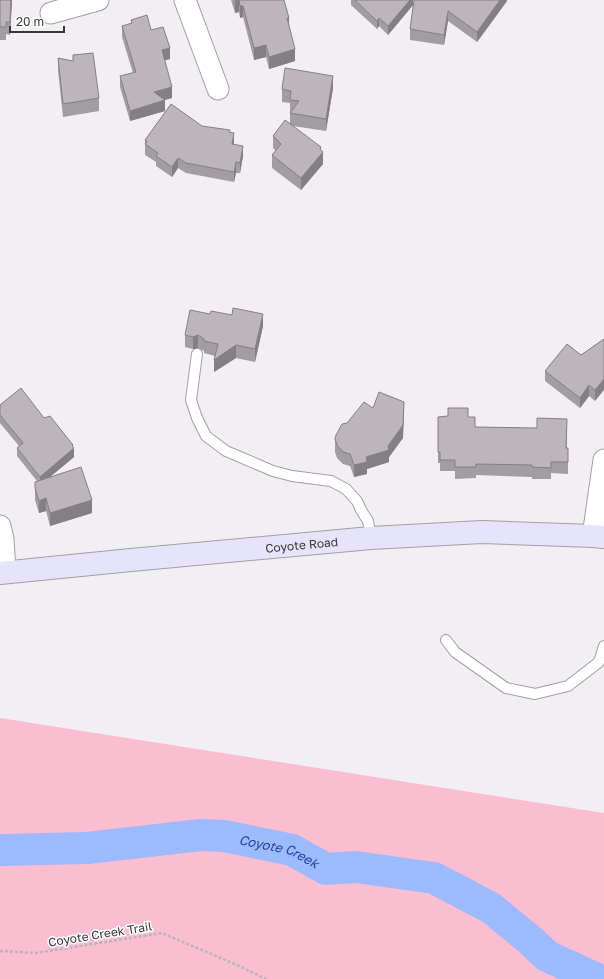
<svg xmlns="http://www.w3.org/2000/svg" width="604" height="979" font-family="'Golos Text',sans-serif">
	<rect width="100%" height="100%" fill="#f2eff4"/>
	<!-- green -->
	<path fill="#fbbed1" d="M0,718l604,95v166h-604z"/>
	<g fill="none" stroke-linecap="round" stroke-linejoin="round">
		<!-- river -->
		<path stroke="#9cbafd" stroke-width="32" id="s1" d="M0,850l87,-2 114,-13 23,1 68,14 34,19 30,-2 78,11 57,30 39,32 17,16 50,23"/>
		<!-- lane casing -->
		<g stroke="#a29fa4" stroke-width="12">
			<g id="lane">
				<path d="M197,354l-6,46 6,18 9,18 20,15 47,20 19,5 39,5 15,8 11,12 4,9 7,11 3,17"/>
				<path d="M446,640l9,12 51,36 29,6 33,-8 31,-24 5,-16"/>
			</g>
		</g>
		<!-- street casing -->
		<g stroke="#a29fa4" stroke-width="23">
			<g id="street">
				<path d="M185,0l33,89"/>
				<path d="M51,13l47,-13"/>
				<path d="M0,526l3,13 2,33"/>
				<path d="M593,536l11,-76"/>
			</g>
		</g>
		<!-- secondary casing -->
		<g stroke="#a29fa4" stroke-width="24">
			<g id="secondary">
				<path id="s2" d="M0,573l131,-13 240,-22 111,-6 111,4 11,1"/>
			</g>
		</g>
		<!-- path -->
		<path stroke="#b8b5b9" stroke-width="2.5" stroke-dasharray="3 2" stroke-linecap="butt" d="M0,951l36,2 126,-20 75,32 29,14"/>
		<!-- lane -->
		<use href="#lane" stroke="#fff" stroke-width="10"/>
		<!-- street -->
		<use href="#street" stroke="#fff" stroke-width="21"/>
		<!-- secondary -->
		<use href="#secondary" stroke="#e6e4fb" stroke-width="22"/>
	</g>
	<!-- wall -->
	<g fill="#a29da0">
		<path d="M0,0h12l-2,35 -4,-1v6h-6z"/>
		<path d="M231,0h53l11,61 -26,8 -3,-12 -12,3 -11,-43 -3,1 -1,-6 -4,1z"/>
		<path d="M351,0h62v5l-25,30 -9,-9 -2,3 -26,-24z"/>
		<path d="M414,0h93v1l-30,41 -29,-21 -4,24 -34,-5v-11z"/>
		<path d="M131,20l20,10 19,29 -6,1 8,38 -7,2v11l-35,10 -10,-34v-11l13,-3 -11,-36v-11l9,-2z"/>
		<path d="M73,55l26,43v13l-36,6 -5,-47v-12l15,3z"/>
		<path d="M333,88l-7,43 -33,-5 28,24 2,14 -22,26 -29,-22v-13l4,-4 -3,-3v-12l17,-13v-10l1,-1h-1v-9l-8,-1v-13z"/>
		<path d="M202,126l32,18 9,12 -3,17h-4l-2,9 -48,-9 -8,-5 -6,9 -16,-11v-4l-11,-7v-15z"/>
		<path d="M263,326l-8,36 -19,-4 -22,14 1,-16 -11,-3v-2l-6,-3 -5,1 -8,-2v-12z"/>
		<path d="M604,339l-9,62 -6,-5 -9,12 -35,-27v-10l36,-16z"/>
		<path d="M0,405l44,13 29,29 1,10 -24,20 42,36 -42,13 -4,-15 -7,2 -4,-13v-18l2,-1 -20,-25v-8l2,-2 -19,-23z"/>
		<path d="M373,408l31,7 -1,23 -14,19v5l-22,7v5l-13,3 -4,-11 -7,-2 -6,-6 -2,-6v-13l12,-16z"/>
		<path d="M438,417h30l7,10 92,3v18l1,12v14l-17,-1v6h-19v-2l-56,-2v3l-21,1v-8h-15v-8h-2z"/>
	</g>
	<!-- shaded-wall -->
	<g fill="#847f82">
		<path d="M11,0h1l-2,35v-13z"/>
		<path d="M239,0v12l-4,1v-12z"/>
		<path d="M410,0h3v5l-25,30v-9z"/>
		<path d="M500,0h7v1l-30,41v-10z"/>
		<path d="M240,6h3v11l-3,1z"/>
		<path d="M448,11v10l-4,24v-10z"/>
		<path d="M287,18h2v11z"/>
		<path d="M379,18v8l-2,3v-8z"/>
		<path d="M266,45v12l-12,3v-12z"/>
		<path d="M170,48v11l-8,2v-11z"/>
		<path d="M295,49v12l-26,8v-12z"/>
		<path d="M333,76v12l-7,43v-12z"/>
		<path d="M172,87v11l-18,5v-11z"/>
		<path d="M165,100v11l-35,10v-10z"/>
		<path d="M234,133v11h-2z"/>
		<path d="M243,146v10l-3,17v-10z"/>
		<path d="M321,147v8l2,-3v12l-22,26v-12z"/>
		<path d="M178,158v10l-6,9v-10z"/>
		<path d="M236,162v11l-2,9v-10z"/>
		<path d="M263,314v12l-8,36v-13z"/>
		<path d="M198,335v13l-5,1v-12z"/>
		<path d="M236,345v13l-22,14v-12z"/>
		<path d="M604,379v11l-9,11v-11z"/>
		<path d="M589,385v11l-9,12v-10z"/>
		<path d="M404,402l-1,36 -14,19v5l-22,7v5l-13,3v-12l12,-8 22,-11z"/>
		<path d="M73,445v4l1,-1v9l-34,28v-8z"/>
		<path d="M46,498v13l-7,2v-12z"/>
		<path d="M92,500v13l-42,13v-13z"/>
	</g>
	<!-- building -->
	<g fill="#bcb6ba" stroke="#847f82">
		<path d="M0,0h11l-1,22h-4v5h-6z"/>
		<path d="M235,0h49l5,18h-2l8,31 -26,8 -3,-12 -12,3 -11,-42h-3l-1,-6 -4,1z"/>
		<path d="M355,0h55l-22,26 -9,-8 -2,3z"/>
		<path d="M414,0h86l-23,32 -29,-21 -4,24 -34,-6z"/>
		<path d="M147,15l4,15 12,-3 7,21 -8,2 10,37 -18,5 11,8 -35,11 -10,-35 16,-4 -14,-46 10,-3 -1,-3z"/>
		<path d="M93,53l6,45 -36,6 -5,-46 15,3v-6z"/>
		<path d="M285,68l48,8 -7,43 -36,-6 9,-12 -9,-1 1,-9 -9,-2z"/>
		<path d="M171,104l31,22 28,4 -1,2 5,1 -2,11 11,2 -3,17 -4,-1 -2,10 -48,-9 -8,-5 -6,9 -16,-11 2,-3 -13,-9 2,-3 -2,-1z"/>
		<path d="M285,120l36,27 -1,2 3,3 -22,26 -29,-23 9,-11 -8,-8z"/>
		<path d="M233,308l30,6 -8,35 -19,-4 -22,15 4,-16 -14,-3v-2l-6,-4 -5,2 -8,-2 5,-25 20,4 1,-3 21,4z"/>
		<path d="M604,339v40l-9,11 -6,-5 -9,13 -35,-27 22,-27 14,11z"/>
		<path d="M21,388l23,30 6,-2 23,29 -1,1 2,2 -34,29 -23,-29 6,-5 -23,-28v-10z"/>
		<path d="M379,392l25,10 -1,23 -15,21 1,4 -23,7 1,5 -13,3 -4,-11 -7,-2 -6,-7 -2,-6 1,-4 6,-11 5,-1 17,-21 9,6z"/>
		<path d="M448,408h20v9h7v10l62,1v-10l30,1 -1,29h2v14h-17v6l-19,-1v-2l-56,-1v3h-21v-7h-15v-8h-2v-35l10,-1z"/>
		<path d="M81,467l11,33 -42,13 -4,-15 -7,3 -4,-13v-6z"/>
	</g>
	<g text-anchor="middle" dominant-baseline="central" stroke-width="3" stroke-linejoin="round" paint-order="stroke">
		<!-- street labels -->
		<g font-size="12" fill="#383638" stroke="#fff">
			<text stroke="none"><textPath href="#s2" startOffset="303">Coyote Road</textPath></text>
			<text transform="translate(100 934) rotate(-9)">Coyote Creek Trail</text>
		</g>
		<!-- water labels -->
		<g font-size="13" font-style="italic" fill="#2646a4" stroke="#fff">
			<text stroke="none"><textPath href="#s1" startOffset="282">Coyote Creek</textPath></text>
		</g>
	</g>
	<!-- scale -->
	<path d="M10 26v6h54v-6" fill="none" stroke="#383638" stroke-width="2"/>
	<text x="16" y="26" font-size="12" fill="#383638" stroke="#ffffff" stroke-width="3" paint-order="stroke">20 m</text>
</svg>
